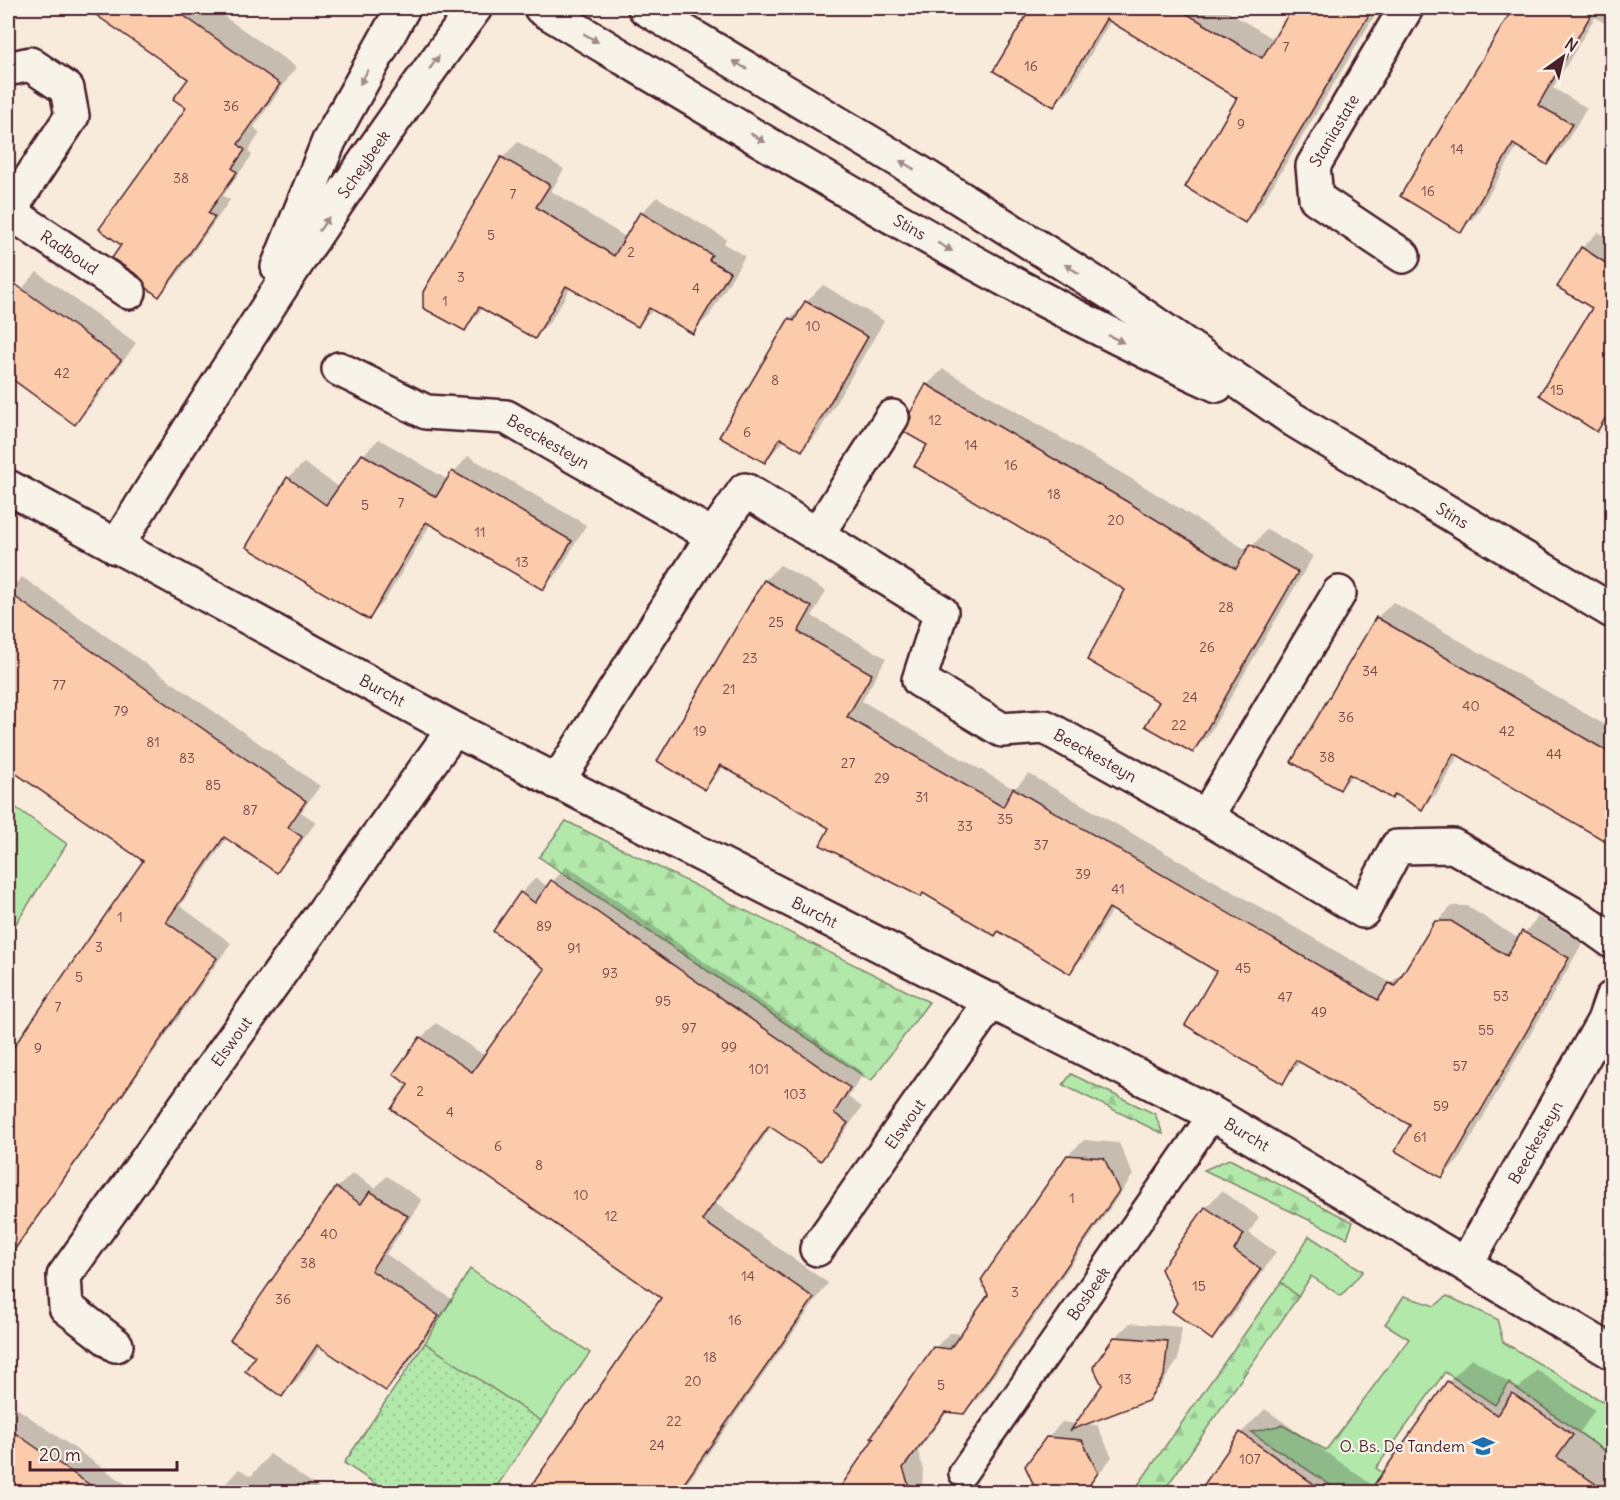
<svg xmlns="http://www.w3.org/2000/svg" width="1620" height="1500" font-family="Delius,sans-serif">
	<defs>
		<pattern id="forest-firs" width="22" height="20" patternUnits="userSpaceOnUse" patternTransform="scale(1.5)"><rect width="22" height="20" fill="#b2e8aa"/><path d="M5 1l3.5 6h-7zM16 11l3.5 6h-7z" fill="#9bc792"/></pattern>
		<pattern id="park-dots" width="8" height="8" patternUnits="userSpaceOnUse" patternTransform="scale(1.5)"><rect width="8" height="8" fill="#b2e8aa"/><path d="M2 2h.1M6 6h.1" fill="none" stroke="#9bc792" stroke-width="1.8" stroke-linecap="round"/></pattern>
	</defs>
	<rect width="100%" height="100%" fill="#f8ebdc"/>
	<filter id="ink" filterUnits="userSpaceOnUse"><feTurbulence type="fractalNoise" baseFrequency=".0167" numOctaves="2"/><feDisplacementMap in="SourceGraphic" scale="12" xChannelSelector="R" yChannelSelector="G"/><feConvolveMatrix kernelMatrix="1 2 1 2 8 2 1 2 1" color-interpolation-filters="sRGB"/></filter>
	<g filter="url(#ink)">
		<!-- green -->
		<g fill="#b2e8aa" stroke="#7e846a" stroke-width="1.5">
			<path d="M8,802l59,42 -59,92z"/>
			<path d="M1309,1236l54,35 -22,25 -30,-20 -13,21 -17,-15z"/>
			<path d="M470,1269l120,84 -49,68 -116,-78z"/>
			<path d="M1404,1296l31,10 12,-10 50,23 6,23 109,65v49l-103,-73 -14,22 -50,-33 -69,96 35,24h-70l-90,-60 31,-7 44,25 83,-111 -24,-15z"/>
		</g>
		<!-- forest -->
		<g fill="url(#forest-firs)" stroke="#7e846a" stroke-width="1.5">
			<path d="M566,821l363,181 -58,79 -332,-224z"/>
			<path d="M1071,1074l84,40 8,20 -100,-49z"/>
			<path d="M1229,1159l124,63 -6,16 -143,-68z"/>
			<path d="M1281,1282l17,15 -135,195h-30z"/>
		</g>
		<!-- park -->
		<path fill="url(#park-dots)" stroke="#7e846a" stroke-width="1.5" d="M425,1343l116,78 -48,71h-105l-44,-29z"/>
		<!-- shadow -->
		<g fill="#0003">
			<path d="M90,8h122l84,59 -42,60 6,6 -12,18 4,4 -29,41 7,4 -55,78 -17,17 -35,-51 65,-136 2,-30z"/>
			<path d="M1032,8h189l53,31 19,-31h86l-118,197 -16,16 -6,-123 -128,-78 -41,69 -16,16 -59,-35z"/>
			<path d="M1514,8h98v20l-17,-11 -42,71 34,20 -24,39 -16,16 -29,-17 -41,68 -16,17 -59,-36z"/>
			<path d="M1612,127v18l-7,-5z"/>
			<path d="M518,142l46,27 -13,22 76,47 14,-25 16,-16 69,42 -2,5 21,12 -36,60 -16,16 -39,-23 -16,16 -67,-38 -21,35 -16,15 -51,-29 -19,22 -39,-38 77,-134z"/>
			<path d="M1598,232l14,8v174l-15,16 -3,-123 -12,-59z"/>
			<path d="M37,272l99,71 -45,63 -16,17 -67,-48v-90l10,8z"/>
			<path d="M823,285l61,36 -66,112 -16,17 -17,-10 -20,21 25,-142z"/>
			<path d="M943,369l199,116 106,66 19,-22 46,27 -105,180 -16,16 -31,-51 -34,-111 -198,-146 -2,-59z"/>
			<path d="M379,439l69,41 20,-24 118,69 -28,48 -15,15 -112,-65 -47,79 -15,16 -81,-140 16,-15 36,25 23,-33z"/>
			<path d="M780,565l46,26 -14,25 74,42 -24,43 152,88 15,-15 362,209 16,-14 30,-47 15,-16h15l52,33 19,-22 45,25 -125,219 -16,15 -30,-51 -111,-64 -18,21 -64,-112 -106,-62 -28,48 -15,16 -71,-42 -4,4 -164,-106 -107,-62 -19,22 -45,-27 105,-181z"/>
			<path d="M22,577l298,209 -19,26 15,10 -25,34 -15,15 -49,-33 -47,68 51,37 -223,316v-202l137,-197 -137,-95v-174z"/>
			<path d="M1393,602l219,127v113l-153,-88 -21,38 -16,16 -26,-15 -4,4 -38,-23 -15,15 -46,-27 84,-144z"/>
			<path d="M567,866l297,207 -16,24 14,10 -26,37 -15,15 -49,-33 -56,78 112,79 -147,209h-153l135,-194 -253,-213 11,-47 15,-15 49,33 62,-87 -26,-76 15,-15 12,9z"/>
			<path d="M1084,1140l35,3 14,32 -154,222 -15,15 -16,-1 -30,40 5,18 -1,18 9,5h-85l1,-12 88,-132 15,-15 13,1 26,-38 79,-141z"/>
			<path d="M353,1173l22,15 12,-12 35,24 -36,54 67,46 -52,74 -16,16 -64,-44 -23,33 -16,16 -25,-39 80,-168z"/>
			<path d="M1222,1191l37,26 -10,16 27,19 -48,70 -16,16 -33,-35 -16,-34 43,-62z"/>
			<path d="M1612,1237v23l-9,-6z"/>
			<path d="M1130,1323l52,4 -4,33 -16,24 -15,15 -65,25 15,1 15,32 -27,35h-47l-11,-26 20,-28 15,-16 15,2 26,-39 12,-47z"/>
			<path d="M1472,1358l46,31 19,-19 58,40 -15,22 32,23v37h-411l40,-59 24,-24 110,78 73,-105z"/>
			<path d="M8,1402l129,90h-129z"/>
			<path d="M270,1454l55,38h-107l21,-23 12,7z"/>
		</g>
		<!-- building -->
		<g fill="#fccbac" stroke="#4a1f2b" stroke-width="1.5">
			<path d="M86,8h87l107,76 -42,60 7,6 -13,18 5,4 -29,41 7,4 -56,80 -12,-9 -8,-12 -27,-18 9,-13 -22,-16 87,-121 -13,-9 15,-20z"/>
			<path d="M1031,8h146l85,50 30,-50h81l-128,215 -60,-36 52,-89 -131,-79 -52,88 -61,-36z"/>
			<path d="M1513,8h82l-57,97 34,19 -25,41 -34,-21 -52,89 -61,-37z"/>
			<path d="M501,157l49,28 -14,22 78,49 26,-44 72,43 -3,5 21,12 -37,62 -44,-26 -11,19 -72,-41 -31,53 -56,-32 -14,24 -42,-23v-16z"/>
			<path d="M1581,247l31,20v140l-15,25 -58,-37 53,-87 -35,-21z"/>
			<path d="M8,279l113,81 -46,65 -67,-49z"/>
			<path d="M805,301l63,36 -66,114 -22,-13 -15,25 -46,-26 70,-119 5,3z"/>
			<path d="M926,384l200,117 110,68 14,-25 48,28 -105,181 -48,-27 14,-24 -72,-42 38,-70 -211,-124 13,-21 -23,-13 7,-14 -1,-5z"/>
			<path d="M362,454l74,43 16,-26 120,70 -29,49 -117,-68 -57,98 -123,-73 41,-70 39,28z"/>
			<path d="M764,580l48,27 -14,25 74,42 -25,43 156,90 10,-19 365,212 11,-17 6,3 40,-65h16l56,35 15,-25 47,27 -127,220 -47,-27 15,-26 -114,-65 -13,24 -98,-59 31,-54 -107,-63 -39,66 -72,-43 -3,5 -72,-43 -2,4 -101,-52 9,-17 -109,-63 -15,25 -48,-29z"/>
			<path d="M8,592l298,209 -18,26 14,10 -25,36 -53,-36 -58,85 51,36 -209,301v-204l135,-194 -135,-93z"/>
			<path d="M1376,617l236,137v91l-158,-92 -32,57 -27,-16 -3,5 -43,-25 -9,16 -49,-28z"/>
			<path d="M551,880l299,208 -16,25 14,10 -27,38 -52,-35 -67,94 112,78 -136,194h-151l134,-194 -270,-189 17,-24 -15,-11 27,-37 52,35 73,-103 -52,-38 27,-39 15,11z"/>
			<path d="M1067,1155l37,3 15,33 -155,223 -19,-2 -42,56 8,24h-74l37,-54 -3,-1 62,-90 17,2 38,-54 -7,-15z"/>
			<path d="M336,1187l25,17 9,-13 38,25 -37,54 68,46 -53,75 -69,-46 -35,52 -37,-26 10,-15 -25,-16z"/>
			<path d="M1205,1207l39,27 -10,16 27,19 -49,71 -40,-29 5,-8 -16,-34z"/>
			<path d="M1114,1337l54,4 -4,35 -16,25 -77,29 31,-45 -9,-18z"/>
			<path d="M1447,1381l50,34 15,-22 61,42 -16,22 50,35h-238z"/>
			<path d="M8,1428l92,64h-92z"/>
			<path d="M1240,1432l85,60h-126z"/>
			<path d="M1046,1437l36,3 16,33 -14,19h-47l-12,-26z"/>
		</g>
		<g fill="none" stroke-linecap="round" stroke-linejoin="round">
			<!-- service casing -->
			<g stroke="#4a1f2b" stroke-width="32">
				<g id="service">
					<path id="s1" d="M963,1473l250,-359"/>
				</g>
			</g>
			<!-- minor casing -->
			<g stroke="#4a1f2b" stroke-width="38">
				<g id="minor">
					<path d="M8,69l22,-5 37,25 5,27 -63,95"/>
					<path id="s2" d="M8,211l121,81"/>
					<path id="s3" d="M1403,256l-87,-58 -3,-32 93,-158"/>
					<path d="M278,267l51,-126 74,-133"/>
					<path id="s4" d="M339,369l87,43 80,5 207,119 32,-46 196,122 -22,68 83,50 43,-3 161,90 157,94 34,-64 56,-1 124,70 35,25"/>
					<path id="s5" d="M8,487l446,242 759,385 399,238"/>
					<path d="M818,533l74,-116"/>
					<path id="s6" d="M116,547c114,-184 230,-366 359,-539"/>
					<path d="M557,782l156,-246"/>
					<path d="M1206,817l133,-224"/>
					<path id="s7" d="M817,1249l175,-249"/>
					<path id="s8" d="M1466,1264l138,-243 8,-23"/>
					<path id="s9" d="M116,1345l-50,-38 -2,-31 390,-547"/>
				</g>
			</g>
			<!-- tertiary casing -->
			<g stroke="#4a1f2b" stroke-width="38">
				<g id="tertiary">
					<path id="s10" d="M541,8c221,133 441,270 676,377"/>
					<path id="s11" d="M645,8l269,161 198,125 182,126 318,191"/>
				</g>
			</g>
			<!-- service -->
			<use href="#service" stroke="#f7f3e8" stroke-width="27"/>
			<!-- minor -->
			<use href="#minor" stroke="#f7f3e8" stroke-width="33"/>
			<!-- tertiary -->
			<use href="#tertiary" stroke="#f7f3e8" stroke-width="33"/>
		</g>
		<!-- one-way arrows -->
		<defs><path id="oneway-solid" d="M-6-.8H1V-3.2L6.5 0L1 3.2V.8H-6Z" transform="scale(1.5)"/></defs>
		<g fill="#a0898a">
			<use href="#oneway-solid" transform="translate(591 38) rotate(31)"/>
			<use href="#oneway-solid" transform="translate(434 63) rotate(-54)"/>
			<use href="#oneway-solid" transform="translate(740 65) rotate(-149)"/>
			<use href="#oneway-solid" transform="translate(364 77) rotate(118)"/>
			<use href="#oneway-solid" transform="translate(758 138) rotate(31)"/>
			<use href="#oneway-solid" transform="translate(907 165) rotate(-149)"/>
			<use href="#oneway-solid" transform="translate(324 224) rotate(-55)"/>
			<use href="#oneway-solid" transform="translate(945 247) rotate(29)"/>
			<use href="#oneway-solid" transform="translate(1072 269) rotate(-148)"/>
			<use href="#oneway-solid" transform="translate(1116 339) rotate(26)"/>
		</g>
	</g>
	<!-- icons -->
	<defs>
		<g id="school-bare" transform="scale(1.8)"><path d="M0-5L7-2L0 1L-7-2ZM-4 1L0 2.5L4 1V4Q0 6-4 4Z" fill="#1f6fb2" stroke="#f7f3e8" stroke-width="2.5" paint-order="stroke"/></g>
	</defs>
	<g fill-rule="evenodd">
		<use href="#school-bare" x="1483" y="1446"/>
	</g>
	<g text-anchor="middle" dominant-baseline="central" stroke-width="4.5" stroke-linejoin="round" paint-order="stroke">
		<!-- number labels -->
		<g font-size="14" fill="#764a4b">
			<text x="1286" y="47">7</text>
			<text x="1031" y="66">16</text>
			<text x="231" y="106">36</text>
			<text x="1241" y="124">9</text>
			<text x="1457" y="149">14</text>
			<text x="181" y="178">38</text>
			<text x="1428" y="191">16</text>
			<text x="513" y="194">7</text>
			<text x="491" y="235">5</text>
			<text x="631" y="252">2</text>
			<text x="461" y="277">3</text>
			<text x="696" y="288">4</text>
			<text x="445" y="301">1</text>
			<text x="813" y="326">10</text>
			<text x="62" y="373">42</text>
			<text x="775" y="380">8</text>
			<text x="1557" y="390">15</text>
			<text x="935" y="420">12</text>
			<text x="747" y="432">6</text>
			<text x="971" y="445">14</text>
			<text x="1011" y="465">16</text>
			<text x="1054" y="494">18</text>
			<text x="401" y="503">7</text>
			<text x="365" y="505">5</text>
			<text x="1116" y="520">20</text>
			<text x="480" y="532">11</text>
			<text x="522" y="562">13</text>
			<text x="1226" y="607">28</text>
			<text x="776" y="622">25</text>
			<text x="1207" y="647">26</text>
			<text x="750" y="658">23</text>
			<text x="1370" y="671">34</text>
			<text x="59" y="685">77</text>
			<text x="729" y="689">21</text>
			<text x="1190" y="697">24</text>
			<text x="1471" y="706">40</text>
			<text x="121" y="711">79</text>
			<text x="1346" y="717">36</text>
			<text x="1179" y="725">22</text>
			<text x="700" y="731">19</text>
			<text x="1507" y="731">42</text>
			<text x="153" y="742">81</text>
			<text x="1554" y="754">44</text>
			<text x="1327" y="757">38</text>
			<text x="187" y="758">83</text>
			<text x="848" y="763">27</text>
			<text x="882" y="778">29</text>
			<text x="213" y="785">85</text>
			<text x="922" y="797">31</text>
			<text x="250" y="810">87</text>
			<text x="1005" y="819">35</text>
			<text x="965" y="826">33</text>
			<text x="1041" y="845">37</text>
			<text x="1083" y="874">39</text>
			<text x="1118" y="889">41</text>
			<text x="120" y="917">1</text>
			<text x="544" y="926">89</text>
			<text x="99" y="947">3</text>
			<text x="574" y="948">91</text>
			<text x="1243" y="968">45</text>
			<text x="610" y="973">93</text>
			<text x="79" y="977">5</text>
			<text x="1501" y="996">53</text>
			<text x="1285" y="997">47</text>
			<text x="663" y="1001">95</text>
			<text x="58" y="1007">7</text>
			<text x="1319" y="1012">49</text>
			<text x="689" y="1028">97</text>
			<text x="1486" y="1030">55</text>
			<text x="729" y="1047">99</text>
			<text x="38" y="1048">9</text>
			<text x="1460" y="1066">57</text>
			<text x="759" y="1069">101</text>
			<text x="420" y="1091">2</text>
			<text x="795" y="1094">103</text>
			<text x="1441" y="1106">59</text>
			<text x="450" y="1112">4</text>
			<text x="1420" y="1137">61</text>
			<text x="498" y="1146">6</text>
			<text x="539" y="1165">8</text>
			<text x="581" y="1195">10</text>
			<text x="1072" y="1198">1</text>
			<text x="611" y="1216">12</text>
			<text x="329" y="1234">40</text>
			<text x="308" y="1263">38</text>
			<text x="748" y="1276">14</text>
			<text x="1199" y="1286">15</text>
			<text x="1015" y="1292">3</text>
			<text x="283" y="1299">36</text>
			<text x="735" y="1320">16</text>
			<text x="710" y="1357">18</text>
			<text x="1125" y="1379">13</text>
			<text x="693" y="1381">20</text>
			<text x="941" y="1385">5</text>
			<text x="674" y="1421">22</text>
			<text x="657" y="1445">24</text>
			<text x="1250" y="1459">107</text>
		</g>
		<!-- street labels -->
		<g font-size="16" fill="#4a1f2b" stroke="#f7f3e8">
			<text stroke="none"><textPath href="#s3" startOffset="178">Staniastate</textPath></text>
			<text stroke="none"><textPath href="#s6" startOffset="456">Scheybeek</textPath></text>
			<text stroke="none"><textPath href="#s10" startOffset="429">Stins</textPath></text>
			<text stroke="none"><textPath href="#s2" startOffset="74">Radboud</textPath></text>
			<text stroke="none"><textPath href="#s4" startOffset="226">Beeckesteyn</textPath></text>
			<text stroke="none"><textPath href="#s11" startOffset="954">Stins</textPath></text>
			<text stroke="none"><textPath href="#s5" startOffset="426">Burcht</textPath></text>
			<text stroke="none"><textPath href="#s4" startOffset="972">Beeckesteyn</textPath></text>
			<text stroke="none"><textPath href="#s5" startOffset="912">Burcht</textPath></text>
			<text stroke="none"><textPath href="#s9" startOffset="382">Elswout</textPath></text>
			<text stroke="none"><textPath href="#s7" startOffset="153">Elswout</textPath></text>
			<text stroke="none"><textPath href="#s5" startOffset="1398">Burcht</textPath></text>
			<text stroke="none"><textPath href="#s8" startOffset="140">Beeckesteyn</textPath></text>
			<text stroke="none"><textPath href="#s1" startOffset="219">Bosbeek</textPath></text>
		</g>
		<!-- poi labels -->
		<g font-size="16" fill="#4a1f2b" stroke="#f7f3e8" text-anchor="end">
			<text x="1465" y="1446">O. Bs. De Tandem</text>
		</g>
	</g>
	<!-- margin -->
	<rect width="1620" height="1500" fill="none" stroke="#f7f3e8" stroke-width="30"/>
	<rect x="15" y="15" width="1590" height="1470" fill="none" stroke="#4a1f2b" stroke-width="2" filter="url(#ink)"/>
	<!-- north arrow -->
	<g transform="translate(1563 57) rotate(34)" stroke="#f7f3e8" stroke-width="4.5" paint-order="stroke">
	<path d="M0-4.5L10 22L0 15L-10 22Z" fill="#4a1f2b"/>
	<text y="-9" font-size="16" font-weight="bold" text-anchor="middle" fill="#4a1f2b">N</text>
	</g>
	<!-- scale -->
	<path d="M30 1461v9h147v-9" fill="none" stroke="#4a1f2b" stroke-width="3"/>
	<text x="39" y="1461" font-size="18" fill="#4a1f2b" stroke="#f7f3e8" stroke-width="4.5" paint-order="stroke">20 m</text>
</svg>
